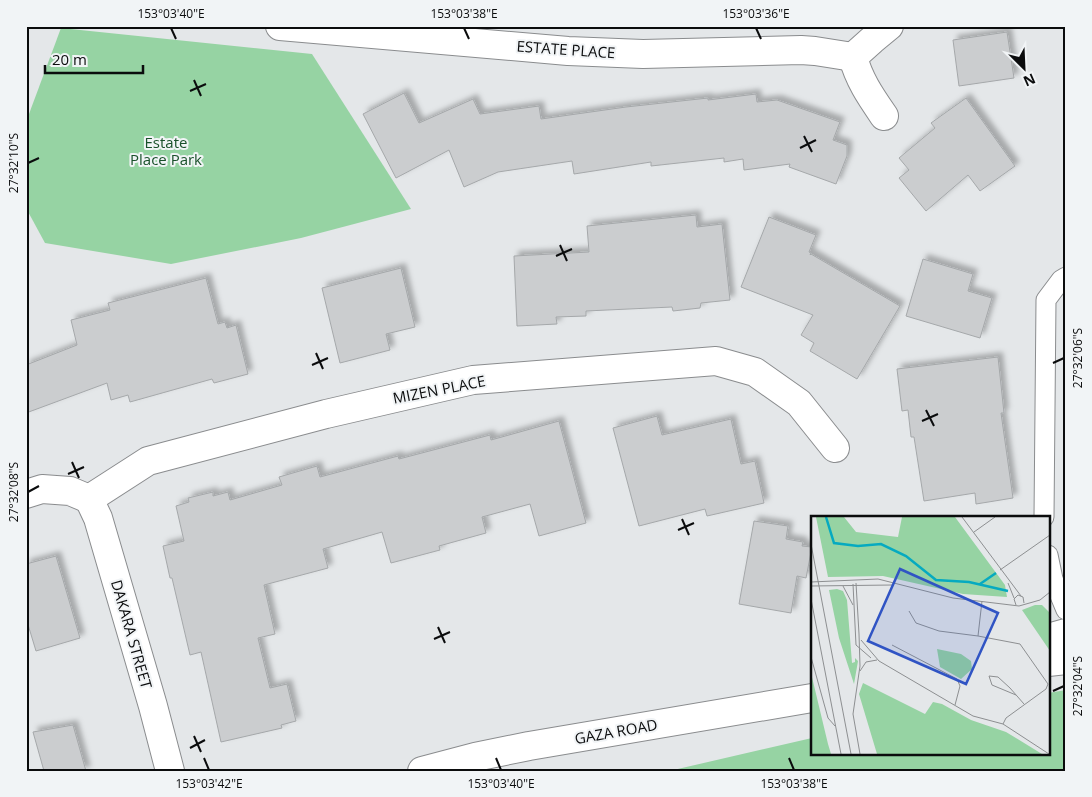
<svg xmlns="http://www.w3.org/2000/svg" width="1092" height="797" font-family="'Open Sans',sans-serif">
	<defs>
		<filter id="shadow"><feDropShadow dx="4.5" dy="-4.5" stdDeviation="2.5" flood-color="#0004"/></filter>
	</defs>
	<rect width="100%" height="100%" fill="#e4e7e9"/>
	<!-- green -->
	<g fill="#96d3a3">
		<path d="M61,28l251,26 99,155 -110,29 -130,26 -126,-21 -19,-35v-86z"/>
		<path d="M1066,690v81h-397l143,-33v15h236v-60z"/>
	</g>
	<!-- building -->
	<g fill="#cbcdcf" stroke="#a5a8aa" filter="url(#shadow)">
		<path d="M1007,32l7,46 -55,8 -6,-46z"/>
		<path d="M404,93l15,30 54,-24 7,15 59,-8 2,13 85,-12 82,-9v2l48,-6 1,8 20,-2 63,22 -7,18 14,5v11l-11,28 -47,-17 1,-3 -46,6 -1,-11 -19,3v-4l-73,8v-4l-77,12 -2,-13 -74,11 -34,15 -15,-37 -53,28 -33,-64z"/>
		<path d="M966,98l49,68 -35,25 -12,-16 -42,36 -27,-33 10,-8 -10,-12 36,-30 -4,-5z"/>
		<path d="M696,215l1,12 25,-3 8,76 -29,3 -1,5 -27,3 -1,-4 -86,4v5l-30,1 1,7 -40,2 -3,-70 75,-4 -2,-26z"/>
		<path d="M769,217l47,18 -7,17 2,1 -1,2 1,-1 89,52 -43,73 -47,-28 4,-8 -13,-8 12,-20 -72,-28z"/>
		<path d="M923,259l50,15 -5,17 24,7 -12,40 -74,-22z"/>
		<path d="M401,268l14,59 -29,7 4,16 -50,13 -18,-75z"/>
		<path d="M206,278l12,46 7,-2 2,6 9,-3 12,49 -34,9 -2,-4 -82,23 -2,-7 -17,5 -4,-17 -81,30v-48l51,-20 -6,-25 39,-10 -2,-7z"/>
		<path d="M998,357l6,56h-3l12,85 -37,6 -1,-11 -51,8 -10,-64h-3l-3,-27 -6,1 -5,-42z"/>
		<path d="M657,416l5,19 69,-16 10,45 14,-3 9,42 -57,13 -2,-7 -66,17 -26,-98z"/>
		<path d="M559,421l27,102 -47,13 -9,-32 -48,13 4,16 -47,13 1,4 -49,13 -9,-31 -59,17 5,19 -64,17 11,49 -17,4 12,50 17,-4 9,37 -15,4 1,3 -61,14 -20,-90 -11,3 -18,-77h-2l-7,-32 21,-5 -8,-35 13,-4 -1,-4 25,-6v4l15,-4 2,8 52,-15 -3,-8 38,-11 3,11 78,-21 1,3 91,-24 1,5z"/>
		<path d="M754,521l34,5 -2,13 17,3 -1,4 10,1 -6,31 -9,-2 -6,37 -52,-9z"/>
		<path d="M56,556l24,82 -44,13 -10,-33v-54z"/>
		<path d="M73,725l13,46h-42l-11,-39z"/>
	</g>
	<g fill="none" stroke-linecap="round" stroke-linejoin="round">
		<!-- lane casing -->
		<g stroke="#8a8c8e" stroke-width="21">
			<g id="lane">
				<path d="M1044,517l2,-217 15,-20 5,-3"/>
				<path d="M1048,555l5,24 13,31"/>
			</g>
		</g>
		<!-- street casing -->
		<g stroke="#8a8c8e" stroke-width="30">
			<g id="street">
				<path d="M280,26l288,25 75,3 158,-4 14,1 38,6"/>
				<path d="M884,116c-13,-19 -25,-36 -31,-59l19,-17 17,-14"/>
				<path d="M26,494l16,-5 28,2 19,8"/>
				<path d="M89,499l59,-38 178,-47 147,-34 243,-19 39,11 44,31 36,45"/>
				<path d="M89,499l9,19 55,188 17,65"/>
			</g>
		</g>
		<!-- secondary casing -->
		<g stroke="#8a8c8e" stroke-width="30">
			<g id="secondary">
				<path d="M1048,638l18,-5"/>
				<path d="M1048,662l18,-2"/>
				<path d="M422,771l53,-14 54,-11 283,-48"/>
			</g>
		</g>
		<!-- lane -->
		<use href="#lane" stroke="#fff" stroke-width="19"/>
		<!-- street -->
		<use href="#street" stroke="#fff" stroke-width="28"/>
		<!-- secondary -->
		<use href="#secondary" stroke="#fff" stroke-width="28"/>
	</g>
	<!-- ticks -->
	<path fill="none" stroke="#0b0c0d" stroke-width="2" d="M171,28l5,11M464,28l5,11M756,28l5,11M194,80l7,16M190,91l16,-7M804,136l8,16M800,148l16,-8M28,163l11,-5M560,245l7,16M556,256l16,-7M316,353l7,16M1053,363l11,-5M312,365l16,-7M926,410l8,16M922,421l16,-7M72,462l7,16M68,474l16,-7M28,492l11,-6M682,519l7,16M678,530l16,-7M438,627l7,16M434,639l16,-7M1053,691l11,-5M194,736l7,16M190,748l15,-8M204,758l5,12M496,758l5,12M789,758l5,12"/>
	<g text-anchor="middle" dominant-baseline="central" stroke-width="4" stroke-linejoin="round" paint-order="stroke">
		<!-- street labels -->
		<g font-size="15" fill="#0b0c0d" stroke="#f1f4f6">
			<text transform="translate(566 49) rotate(4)">ESTATE PLACE</text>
			<text transform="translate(439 389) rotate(-11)">MIZEN PLACE</text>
			<text transform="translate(132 634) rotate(74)">DAKARA STREET</text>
			<text transform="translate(616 731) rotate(-10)">GAZA ROAD</text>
		</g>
		<!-- park labels -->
		<g font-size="15" fill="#19512a" stroke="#f1f4f6">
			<text x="166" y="142">Estate<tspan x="166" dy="17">Place Park</tspan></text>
		</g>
	</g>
	<!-- overview -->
	<g transform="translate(811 516)">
		<rect width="239" height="239" fill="#e4e7e9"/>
		<path d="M5,1h28l12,15 42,5 4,-20h53l50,68 2,12 -44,-3 -80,-18 -55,1zM26,73l6,2 4,9 5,63 3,-1v-4l3,3 -4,23 -15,-46 -10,-48zM224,89h7l8,8v38l-28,-41zM126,133l24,5 10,7 1,8 -11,10 -21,-12zM0,157l17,71 3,10h-20zM52,167l62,31 8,-12 9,2 29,16 35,12 36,22h-165l-18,-60z" fill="#96d3a3"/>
		<path fill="none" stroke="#06aac0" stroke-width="2.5" d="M15,1l8,26 24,3 23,-2 25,12 30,24 33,2 39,9M169,68l16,-11"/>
		<path fill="none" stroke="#8d8f91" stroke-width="1" d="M151,1l59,79M163,16l21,-15M0,28l40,210M189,54l50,-35M0,66l67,-3 75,19 66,8 21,-6 10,-8M45,67l3,51M197,67l6,15M42,68l3,61 15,13M0,70l81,-1M32,70l10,19M0,83l30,155M205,89l-2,-6 4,-4 5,2 1,6M98,95l7,12 23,8 39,5M48,118l1,32 -7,48 7,40M167,120l42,8 28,40 -2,5 -40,29 -3,6M167,120l4,-35M50,124l18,21 94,55 30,8 46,30M81,129l65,34 3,7 -5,19M0,141l17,61 7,8M49,155l6,-9 11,-2M205,179l-24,-10 -3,-9 9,1 12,11 14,16"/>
		<path fill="#3054c4" fill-opacity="0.15" stroke="#3054c4" stroke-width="2.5" d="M89,53l98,44 -32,71 -98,-43z"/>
		<rect width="239" height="239" fill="none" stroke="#0b0c0d" stroke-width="2.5"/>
	</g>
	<!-- border -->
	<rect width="1092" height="797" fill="none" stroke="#f1f4f6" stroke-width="55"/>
	<!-- north arrow -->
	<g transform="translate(1024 68) rotate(156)" stroke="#f1f4f6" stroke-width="4" paint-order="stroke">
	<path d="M0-4L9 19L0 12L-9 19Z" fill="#0b0c0d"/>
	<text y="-8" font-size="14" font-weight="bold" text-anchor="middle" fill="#0b0c0d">N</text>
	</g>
	<!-- scale -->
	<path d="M45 65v8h98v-8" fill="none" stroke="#0b0c0d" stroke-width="2.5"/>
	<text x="52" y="65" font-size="15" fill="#0b0c0d" stroke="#f1f4f6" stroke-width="4" paint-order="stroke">20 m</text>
	<rect x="28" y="28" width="1036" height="742" fill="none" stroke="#0b0c0d" stroke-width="2"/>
	<g font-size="12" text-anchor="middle" fill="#0b0c0d">
		<text x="171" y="18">153°03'40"E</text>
		<text x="464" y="18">153°03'38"E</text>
		<text x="756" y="18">153°03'36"E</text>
		<text transform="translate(14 163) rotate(-90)" y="4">27°32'10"S</text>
		<text transform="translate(1078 358) rotate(-90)" y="4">27°32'06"S</text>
		<text transform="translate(14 492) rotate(-90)" y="4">27°32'08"S</text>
		<text transform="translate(1078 686) rotate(-90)" y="4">27°32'04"S</text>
		<text x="209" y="788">153°03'42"E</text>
		<text x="501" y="788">153°03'40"E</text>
		<text x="794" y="788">153°03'38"E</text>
	</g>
</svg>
